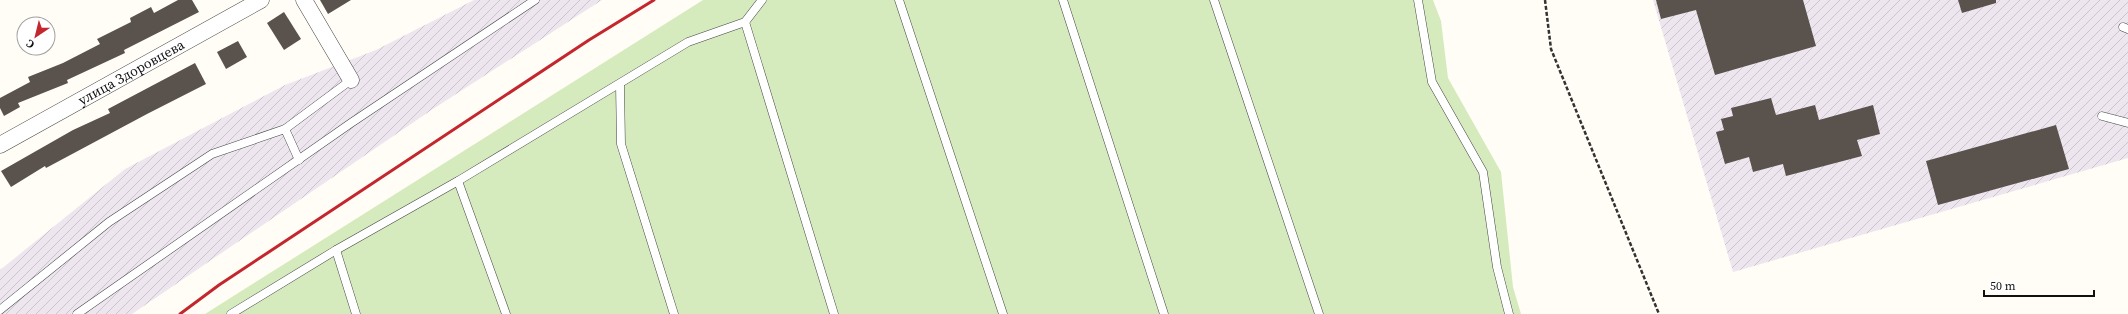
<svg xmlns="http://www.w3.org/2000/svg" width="2128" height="314" font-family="'Source Serif 4',serif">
	<defs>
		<pattern id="industrial-furrows" width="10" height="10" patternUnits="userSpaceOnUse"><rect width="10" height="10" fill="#eee6ef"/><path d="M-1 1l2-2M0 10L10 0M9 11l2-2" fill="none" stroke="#cbc4cc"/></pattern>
	</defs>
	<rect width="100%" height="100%" fill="#fffdf5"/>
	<!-- industrial -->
	<g fill="url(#industrial-furrows)">
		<path d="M474,0h128l-169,109 -301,205h-132v-44l125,-101 160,-84 91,-35z"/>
		<path d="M1653,0h475v158l-395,114z"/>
	</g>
	<!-- garden -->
	<path fill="#d5ebbd" d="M703,0h730l8,21 7,57 53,94 12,115 8,27h-1316z"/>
	<!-- building -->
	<g fill="#5a524d">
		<path d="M178,0h14l7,12 -75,38 1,3 -58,27 1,3 -50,20 2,4 -16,9 -4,-8v-10l30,-16 -2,-5 35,-14 37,-19 -3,-5 34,-17 -1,-4 21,-11 3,6z"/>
		<path d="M320,0h31l-23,14z"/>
		<path d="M1656,0h147l13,46 -101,29 -19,-65 -35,9z"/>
		<path d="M1958,0h38v3l-34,10z"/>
		<path d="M284,12l17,27 -17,11 -17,-27z"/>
		<path d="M238,41l9,16 -21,12 -9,-17z"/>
		<path d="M195,63l11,21 -59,30 -101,54 -1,-2 -34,21 -10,-16 72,-41 37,-17 -2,-4z"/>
		<path d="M1771,98l5,17 39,-10 4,15 54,-15 7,29 -23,6 5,16 -76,20 -3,-12 -30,8 -4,-15 -24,7 -9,-32 8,-2 -3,-11 12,-3 -2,-8z"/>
		<path d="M2056,125l13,44 -131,36 -12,-44z"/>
	</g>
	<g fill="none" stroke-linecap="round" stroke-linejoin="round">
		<!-- lane casing -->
		<g stroke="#444" stroke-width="9">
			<g id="lane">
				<path d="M899,0l104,314"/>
				<path d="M1063,0l101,314"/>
				<path d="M1214,0l105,314"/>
				<path d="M1418,0l14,82 51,90 14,95 12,47"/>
				<path d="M745,22l89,292"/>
				<path d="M2123,27l5,2"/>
				<path d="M620,85l1,59 53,170"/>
				<path d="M2102,116l26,7"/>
				<path d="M285,129l66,-49"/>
				<path d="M458,181l48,133"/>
				<path d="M336,250l20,64"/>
				<path d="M0,310l109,-88 103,-68 73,-25 14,31"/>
				<path d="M77,314l274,-191 184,-123"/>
				<path d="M231,314l105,-64 122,-69 230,-139 57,-20 17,-22"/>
			</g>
		</g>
		<!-- street casing -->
		<g stroke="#444" stroke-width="17">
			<g id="street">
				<path d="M304,0l47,80"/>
				<path id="s1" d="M0,145l261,-145"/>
			</g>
		</g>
		<!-- path -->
		<path stroke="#333" stroke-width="2.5" stroke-dasharray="4 2" stroke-linecap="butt" d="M1545,0l6,49 108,265"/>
		<!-- lane -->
		<use href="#lane" stroke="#fff" stroke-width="8"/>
		<!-- street -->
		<use href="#street" stroke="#fff" stroke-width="16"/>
		<!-- rail -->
		<path stroke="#c4262e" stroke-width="3" d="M180,314l39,-29 370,-245 65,-40"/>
	</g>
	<g text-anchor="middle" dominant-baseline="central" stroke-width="4" stroke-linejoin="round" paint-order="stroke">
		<!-- street labels -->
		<g font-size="14" fill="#111" stroke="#fff">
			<text stroke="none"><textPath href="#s1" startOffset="150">улица Здоровцева</textPath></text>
		</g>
	</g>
	<!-- north arrow -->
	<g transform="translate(36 36) rotate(215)"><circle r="19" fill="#ffffff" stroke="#a0a0a0"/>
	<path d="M0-3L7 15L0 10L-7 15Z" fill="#c4262e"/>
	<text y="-6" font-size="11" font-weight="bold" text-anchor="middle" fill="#111111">С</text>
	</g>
	<!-- scale -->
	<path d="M1984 290v6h110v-6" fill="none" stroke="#111111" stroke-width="2"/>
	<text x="1990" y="290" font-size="12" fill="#111111" stroke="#ffffff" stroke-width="3" paint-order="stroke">50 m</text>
</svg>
